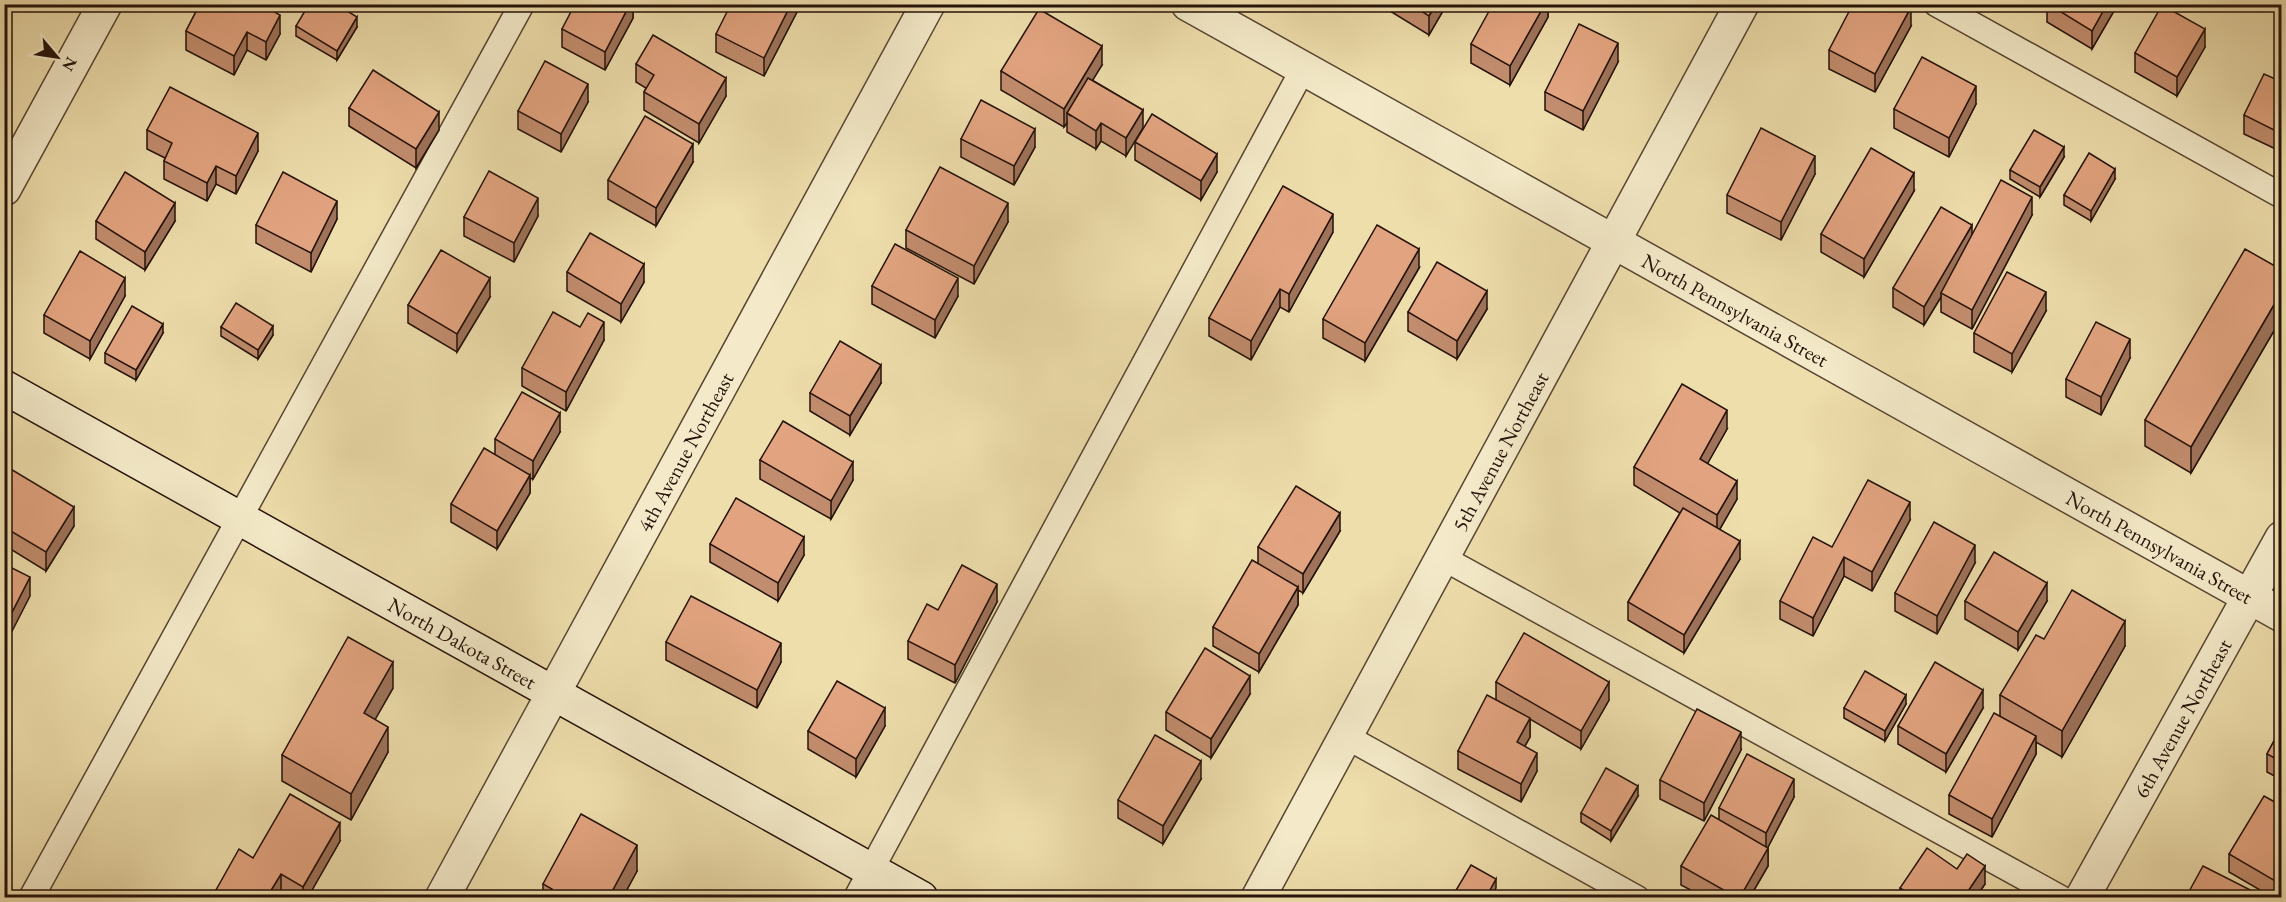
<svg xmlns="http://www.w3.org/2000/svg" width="2286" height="902" font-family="'EB Garamond',serif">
	<rect width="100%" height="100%" fill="#eedeac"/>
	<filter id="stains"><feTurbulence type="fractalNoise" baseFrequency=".00333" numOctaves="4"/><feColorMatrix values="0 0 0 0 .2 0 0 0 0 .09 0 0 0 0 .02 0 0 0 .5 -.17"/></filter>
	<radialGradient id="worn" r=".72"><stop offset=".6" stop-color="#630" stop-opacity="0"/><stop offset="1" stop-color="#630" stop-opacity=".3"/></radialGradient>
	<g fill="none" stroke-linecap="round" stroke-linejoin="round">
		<!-- lane casing -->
		<g stroke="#574532" stroke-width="27">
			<g id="lane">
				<path d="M1936,4l346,192"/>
				<path d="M1443,558l618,340"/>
				<path d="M1345,736l292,162"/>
				<path d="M31,898l491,-894"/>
				<path d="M856,898l447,-829"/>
			</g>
		</g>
		<!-- street casing -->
		<g stroke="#574532" stroke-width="36">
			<g id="street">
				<path id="s1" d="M1188,4l1094,611"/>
				<path d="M4,189l101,-185"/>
				<path id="s2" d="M442,898l486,-894"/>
				<path id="s3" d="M1258,898l484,-894"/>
				<path id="s4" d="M2082,898l200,-360"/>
			</g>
		</g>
		<!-- secondary casing -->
		<g stroke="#25120a" stroke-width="36">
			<g id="secondary">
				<path id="s5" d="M4,387l917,511"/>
			</g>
		</g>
		<!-- lane -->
		<use href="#lane" stroke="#f4eac9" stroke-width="24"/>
		<!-- street -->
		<use href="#street" stroke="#f4eac9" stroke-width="33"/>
		<!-- secondary -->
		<use href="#secondary" stroke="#f4eac9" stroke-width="33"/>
	</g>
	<!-- wall -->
	<g fill="#c28d6e" stroke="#25120a" stroke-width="1.5">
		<path d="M200,4h77l-4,7 7,23 -14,26 -19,-10 -13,25 -48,-25v-19z"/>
		<path d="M633,4v14l-28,52 -43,-23v-18z"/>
		<path d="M799,4v4l-35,68 -48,-24v-18z"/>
		<path d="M1390,4h57l-18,31 -39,-24z"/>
		<path d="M1548,4v13l-38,68 -39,-22v-19z"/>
		<path d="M2047,4h71l-26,45 -45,-27z"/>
		<path d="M296,26l61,1 -20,33 -41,-24z"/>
		<path d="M1911,26l-36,66 -46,-23v-19z"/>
		<path d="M2205,47l-28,49 -42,-24v-19z"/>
		<path d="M1618,62l-35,68 -38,-20v-18z"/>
		<path d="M636,64l90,32 -27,47 -55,-33v-18l2,-4 -10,-6z"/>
		<path d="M1102,65l-10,15 51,30 -17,46 -25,-15 -5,8 -29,-17v-9l-3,4 -63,-37v-19z"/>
		<path d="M2282,82v70l-38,-18v-19z"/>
		<path d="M588,102l-27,50 -43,-23v-18z"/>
		<path d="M1976,104l-27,53 -55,-29v-19z"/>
		<path d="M349,108l90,22 -23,38 -67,-42z"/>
		<path d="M147,130l111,21 -22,43 -20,-10 -9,17 -43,-22v-18l1,-3 -18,-9z"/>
		<path d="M961,139l74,8 -21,38 -53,-28z"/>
		<path d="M1135,142l82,30 -16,28 -66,-40z"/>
		<path d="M2064,157l-24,40 -30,-18v-9z"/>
		<path d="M693,162l-37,64 -48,-27v-19z"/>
		<path d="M1815,174l-34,66 -54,-27v-18z"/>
		<path d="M2115,179l-24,42 -27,-16v-10z"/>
		<path d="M1914,191l-50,86 -43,-25v-18z"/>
		<path d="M2032,215l-60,114 -31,-17v-15l-17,28 -31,-18v-19l79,-53z"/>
		<path d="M538,216l-24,46 -50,-26v-19z"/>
		<path d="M337,219l-26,53 -55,-29v-18z"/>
		<path d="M96,221h79l-30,49 -49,-31z"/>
		<path d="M1008,222l-34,62 -68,-36v-18z"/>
		<path d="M1333,232l-44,80 -9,-5 -29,53 -42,-24v-18z"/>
		<path d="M1419,268l-54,93 -42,-23v-19z"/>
		<path d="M2282,270v47l-91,156 -46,-27v-26z"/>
		<path d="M567,272l77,10 -23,40 -54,-31z"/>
		<path d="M872,286l86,10 -23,42 -63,-34z"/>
		<path d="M125,296l-35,63 -46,-26v-18z"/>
		<path d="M490,297l-33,55 -49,-29v-18z"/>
		<path d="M1487,309l-30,50 -49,-28v-19z"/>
		<path d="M2046,311l-34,61 -38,-20v-19z"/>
		<path d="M221,327l52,8 -15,24 -37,-23z"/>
		<path d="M580,327l24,13 -38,71 -44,-25v-18z"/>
		<path d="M163,333l-27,47 -31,-17v-10z"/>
		<path d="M2130,358l-29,57 -35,-18v-18z"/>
		<path d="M881,383l-31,52 -40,-24v-18z"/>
		<path d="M1727,429l-20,35 30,35 -17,30 20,30 -56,94 -56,-33v-18l52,-89 -46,-28v-18z"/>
		<path d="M560,432l-27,47 -3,-1v15l-33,56 -46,-27v-18l44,-50v-15z"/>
		<path d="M760,460l93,20 -22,39 -71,-40z"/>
		<path d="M4,465l70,61 -28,45 -42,-26z"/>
		<path d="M1910,520l-38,71 -28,-15 -31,60 -33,-17v-18l52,-54z"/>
		<path d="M1340,531l-37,62 -5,-3v15l-39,67 -46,-26v-19l45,-63v-17z"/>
		<path d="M710,544l94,11 -26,46 -68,-39z"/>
		<path d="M1975,563l-38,71 -42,-23v-18z"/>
		<path d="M1965,601h82l-29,49 -53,-31z"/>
		<path d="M997,602l-42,81 -47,-24v-18z"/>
		<path d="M2044,639l81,7 -63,111 -26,-15v12l-44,83 -43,-23v-19l51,-78v-22z"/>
		<path d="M666,642l115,20 -24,46 -91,-48z"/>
		<path d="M1496,682l113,18 -28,49 -51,-30v18l-5,9 12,25 -16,31 -63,-33v-18l38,-51z"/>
		<path d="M393,688l-18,31 13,33 -37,68 -69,-39v-26z"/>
		<path d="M1250,694l-39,64 -45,-28v-18z"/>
		<path d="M1906,704l-21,37 -41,-23v-10z"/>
		<path d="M1983,708l-37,64 -48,-28v-18z"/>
		<path d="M885,726l-29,51 -48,-28v-18z"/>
		<path d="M2282,726v54l-15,-8v-18z"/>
		<path d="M1741,750l-37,71 -44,-22v-19z"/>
		<path d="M1201,779l-38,65 -45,-26v-18z"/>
		<path d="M1638,796l-27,45 -30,-19v-9z"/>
		<path d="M1794,797l-26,50v19l-18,31h-46l-23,-12v-19l38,-47v-11z"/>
		<path d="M2282,806v91h-10l-43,-25v-18z"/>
		<path d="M340,841l-32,56h-18l-9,-5 -3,5h-62v-7l37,-32z"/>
		<path d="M1957,869l28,15 -9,13h-76v-9z"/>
		<path d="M637,871l-14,26h-80v-13z"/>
	</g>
	<!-- shaded-wall -->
	<g fill="#9e735a" stroke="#25120a" stroke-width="1.5">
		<path d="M272,4h5l-5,8z"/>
		<path d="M630,4h3v14l-28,52v-18z"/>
		<path d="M791,4h8v4l-35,68v-18z"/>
		<path d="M1436,4h11l-18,31v-19z"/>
		<path d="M1545,4h3v13l-38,68v-19z"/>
		<path d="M2107,4h11l-26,45v-18z"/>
		<path d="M1911,7v19l-36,66v-18z"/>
		<path d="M280,15v19l-14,26v-18z"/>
		<path d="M357,17v10l-20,33v-9z"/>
		<path d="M2205,29v18l-28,49v-19z"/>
		<path d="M247,32v18l-13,25v-19z"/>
		<path d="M1618,43v19l-35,68v-19z"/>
		<path d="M1102,46v19l-31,51 -4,-3v10l-3,4v-18z"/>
		<path d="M726,78v18l-27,47v-19z"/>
		<path d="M588,84v18l-27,50v-18z"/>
		<path d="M1976,86v18l-27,53v-19z"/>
		<path d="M1143,110v18l-17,28v-18z"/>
		<path d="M439,112v18l-23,38v-19z"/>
		<path d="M1101,123v18l-5,8v-18z"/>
		<path d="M1035,129v18l-21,38v-19z"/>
		<path d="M258,133v18l-22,43v-18z"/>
		<path d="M693,144v18l-37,64v-18z"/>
		<path d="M2064,147v10l-24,40v-10z"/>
		<path d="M1217,154v18l-16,28v-19z"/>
		<path d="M1815,156v18l-34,66v-18z"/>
		<path d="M216,166v18l-9,17v-18z"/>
		<path d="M2115,169v10l-24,42v-10z"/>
		<path d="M1914,173v18l-50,86v-18z"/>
		<path d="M2032,197v18l-60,114v-19z"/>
		<path d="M538,198v18l-24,46v-19z"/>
		<path d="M337,201v18l-26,53v-19z"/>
		<path d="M175,203v18l-30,49v-18z"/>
		<path d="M1008,203v19l-34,62v-18z"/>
		<path d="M1333,214v18l-44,80v-18z"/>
		<path d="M1972,225v18l-31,50v4l-17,28v-18z"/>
		<path d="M1419,249v19l-54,93v-18z"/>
		<path d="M644,264v18l-23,40v-18z"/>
		<path d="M125,278v18l-35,63v-18z"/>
		<path d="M490,278v19l-33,55v-18z"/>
		<path d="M958,278v18l-23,42v-18z"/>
		<path d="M1280,289v18l-29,53v-19z"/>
		<path d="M1487,291v18l-30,50v-18z"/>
		<path d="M2282,291v26l-91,156v-26z"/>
		<path d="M2046,292v19l-34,61v-18z"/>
		<path d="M604,322v18l-38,71v-19z"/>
		<path d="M163,324v9l-27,47v-10z"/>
		<path d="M273,326v9l-15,24v-9z"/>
		<path d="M2130,339v19l-29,57v-18z"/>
		<path d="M881,365v18l-31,52v-19z"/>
		<path d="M1727,410v19l-27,48v-18z"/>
		<path d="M560,413v19l-27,47v-18z"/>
		<path d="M853,462v18l-22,39v-18z"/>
		<path d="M530,475v18l-33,56v-18z"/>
		<path d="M1737,481v18l-20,35v-19z"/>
		<path d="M1910,502v18l-38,71v-19z"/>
		<path d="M74,507v19l-28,45v-19z"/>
		<path d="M1340,513v18l-37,62v-19z"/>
		<path d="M804,537v18l-26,46v-18z"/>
		<path d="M1740,541v18l-56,94v-18z"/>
		<path d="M1975,545v18l-38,71v-18z"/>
		<path d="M1844,557v19l-31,60v-18z"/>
		<path d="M30,577v19l-25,49v-19z"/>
		<path d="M2047,583v18l-29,49v-18z"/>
		<path d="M997,584v18l-42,81v-18z"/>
		<path d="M1298,587v18l-39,67v-18z"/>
		<path d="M2125,621v25l-63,111v-26z"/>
		<path d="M781,643v19l-24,46v-18z"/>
		<path d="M393,662v26l-29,51v-26z"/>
		<path d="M1250,676v18l-39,64v-19z"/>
		<path d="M1609,682v18l-28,49v-18z"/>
		<path d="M1983,690v18l-37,64v-18z"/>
		<path d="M1906,695v9l-21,37v-10z"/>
		<path d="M885,708v18l-29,51v-18z"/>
		<path d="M1530,718v19l-13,23v-18z"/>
		<path d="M388,727v25l-37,68v-26z"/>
		<path d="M1741,732v18l-37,71v-18z"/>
		<path d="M2036,736v18l-44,83v-18z"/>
		<path d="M1537,753v18l-16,31v-18z"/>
		<path d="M1201,761v18l-38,65v-18z"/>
		<path d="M1794,779v18l-28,54v-18z"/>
		<path d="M1638,786v10l-27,45v-10z"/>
		<path d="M340,823v18l-32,56h-5v-10z"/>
		<path d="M637,845v26l-14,26h-14z"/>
		<path d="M1768,848v18l-18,31h-10z"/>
		<path d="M1985,866v18l-9,13h-12z"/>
		<path d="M281,874v18l-3,5h-11z"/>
		<path d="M1496,879v9l-5,9h-5z"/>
	</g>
	<!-- building -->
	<g fill="#e2a480" stroke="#25120a" stroke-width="1.5">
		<path d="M200,4h60l20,11 -14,27 -19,-10 -13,24 -48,-25z"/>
		<path d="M309,4h27l21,13 -20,34 -41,-25z"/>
		<path d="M575,4h55l-25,48 -43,-23z"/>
		<path d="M731,4h60l-27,54 -48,-24z"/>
		<path d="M1410,4h26l-7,12z"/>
		<path d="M1493,4h52l-35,62 -39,-22z"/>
		<path d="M1853,4h52l6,3 -36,67 -46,-24z"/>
		<path d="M2048,4h59l-15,27z"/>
		<path d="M2162,5l43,24 -28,48 -42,-24z"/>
		<path d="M1039,9l63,37 -38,63 -63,-38z"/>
		<path d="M1579,24l39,19 -35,68 -38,-19z"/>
		<path d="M653,35l73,43 -27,46 -55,-32 10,-17 -18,-11z"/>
		<path d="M1922,57l54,29 -27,52 -55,-29z"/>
		<path d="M545,61l43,23 -27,50 -43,-23z"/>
		<path d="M373,70l66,42 -23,37 -67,-41z"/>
		<path d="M2264,74l18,8v52l-38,-19z"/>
		<path d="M1088,78l55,32 -17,28 -25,-15 -5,8 -29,-18z"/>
		<path d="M170,87l88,46 -22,43 -20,-10 -9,17 -43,-22 8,-18 -25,-13z"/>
		<path d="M981,100l54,29 -21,37 -53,-27z"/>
		<path d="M1152,114l65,40 -16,27 -66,-39z"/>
		<path d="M645,116l48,28 -37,64 -48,-28z"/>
		<path d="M1761,128l54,28 -34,66 -54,-27z"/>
		<path d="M2034,130l30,17 -24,40 -30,-17z"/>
		<path d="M1871,148l43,25 -50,86 -43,-25z"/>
		<path d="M2089,153l26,16 -24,42 -27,-16z"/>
		<path d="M940,167l68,36 -34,63 -68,-36z"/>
		<path d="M489,171l49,27 -24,45 -50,-26z"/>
		<path d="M125,172l50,31 -30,49 -49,-31z"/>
		<path d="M283,172l54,29 -26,52 -55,-28z"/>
		<path d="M2001,180l31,17 -60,113 -31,-17z"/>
		<path d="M1283,186l50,28 -44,80 -9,-5 -29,52 -42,-23z"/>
		<path d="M1941,207l31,18 -48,82 -31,-19z"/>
		<path d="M1377,225l42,24 -54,94 -42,-24z"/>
		<path d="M590,233l54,31 -23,40 -54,-32z"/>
		<path d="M895,244l63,34 -23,42 -63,-34z"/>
		<path d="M2245,249l37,21v21l-91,156 -46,-27z"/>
		<path d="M441,250l49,28 -33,56 -49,-29z"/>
		<path d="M80,251l45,27 -35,63 -46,-26z"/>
		<path d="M1437,262l50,29 -30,50 -49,-29z"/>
		<path d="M2007,272l39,20 -34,62 -38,-21z"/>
		<path d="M236,303l37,23 -15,24 -37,-23z"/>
		<path d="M132,306l31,18 -27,46 -31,-17z"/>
		<path d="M553,312l27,15 8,-14 16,9 -38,70 -44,-24z"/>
		<path d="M2096,322l34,17 -29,58 -35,-18z"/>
		<path d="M840,341l41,24 -31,51 -40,-23z"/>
		<path d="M1682,384l45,26 -27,49 37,22 -20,34 -83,-48z"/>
		<path d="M522,392l38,21 -27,48 -38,-22z"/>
		<path d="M783,421l70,41 -22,39 -71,-41z"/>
		<path d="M484,448l46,27 -33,56 -46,-27z"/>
		<path d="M4,465l70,42 -28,45 -42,-25z"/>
		<path d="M1868,480l42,22 -38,70 -28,-15 -31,61 -33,-17 33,-64 19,10z"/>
		<path d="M1296,486l44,27 -37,61 -45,-27z"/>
		<path d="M736,498l68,39 -26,46 -68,-39z"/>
		<path d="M1683,508l57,33 -56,94 -56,-33z"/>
		<path d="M1934,522l41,23 -38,71 -42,-23z"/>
		<path d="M1994,552l53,31 -29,49 -53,-31z"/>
		<path d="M1252,560l46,27 -39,67 -46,-27z"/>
		<path d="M4,564l26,13 -25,49h-1z"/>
		<path d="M962,565l35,19 -42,81 -47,-24 19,-37 11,6z"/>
		<path d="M2072,590l53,31 -63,110 -62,-36 36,-60 8,4z"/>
		<path d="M691,596l90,47 -24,47 -91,-48z"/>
		<path d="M1524,633l85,49 -28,49 -85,-49z"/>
		<path d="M348,637l45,25 -29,51 24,14 -37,67 -69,-39z"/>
		<path d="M1205,648l45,28 -39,63 -45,-27z"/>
		<path d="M1935,662l48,28 -37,64 -48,-28z"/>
		<path d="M1865,671l41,24 -21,36 -41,-23z"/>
		<path d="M837,681l48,27 -29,51 -48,-28z"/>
		<path d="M1487,695l43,23 -13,24 20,11 -16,31 -63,-33z"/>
		<path d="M1697,709l44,23 -37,71 -44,-23z"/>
		<path d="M1994,713l42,23 -44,83 -43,-24z"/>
		<path d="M2282,726v36l-15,-8z"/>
		<path d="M1155,735l46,26 -38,65 -45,-26z"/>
		<path d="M1747,754l47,25 -28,54 -47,-25z"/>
		<path d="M1606,768l32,18 -27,45 -30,-18z"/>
		<path d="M290,794l50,29 -37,64 -22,-13 -14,23h-38l-13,-7 23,-41 14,9z"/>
		<path d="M2264,796l18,10v79l-53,-31z"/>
		<path d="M581,814l56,31 -28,52h-61l4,-8 -9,-5z"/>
		<path d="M1711,815l57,33 -28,49h-4l-55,-31z"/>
		<path d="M1927,848l30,21 10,-15 18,12 -21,31h-50l-14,-9z"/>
		<path d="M1471,865l25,14 -10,18h-34z"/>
		<path d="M2203,866l61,31h-78z"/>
	</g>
	<g text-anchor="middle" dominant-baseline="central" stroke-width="5" stroke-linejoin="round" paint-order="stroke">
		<!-- street labels -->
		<g font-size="21" fill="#25120a" stroke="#f4eac9">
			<text stroke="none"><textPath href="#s1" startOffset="627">North Pennsylvania Street</textPath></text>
			<text stroke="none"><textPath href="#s2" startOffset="508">4th Avenue Northeast</textPath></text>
			<text stroke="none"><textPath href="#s3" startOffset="508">5th Avenue Northeast</textPath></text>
			<text stroke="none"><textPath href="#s1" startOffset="1113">North Pennsylvania Street</textPath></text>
			<text stroke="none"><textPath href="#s5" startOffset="525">North Dakota Street</textPath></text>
			<text stroke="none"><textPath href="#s4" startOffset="206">6th Avenue Northeast</textPath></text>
		</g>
	</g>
	<!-- margin -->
	<rect width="2286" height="902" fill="none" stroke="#eedeac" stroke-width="24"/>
	<rect x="6" y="6" width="2274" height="890" fill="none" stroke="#25120a" stroke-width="3"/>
	<rect x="12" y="12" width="2262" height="878" fill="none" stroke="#25120a" stroke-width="1.5"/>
	<!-- north arrow -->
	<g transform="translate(57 57) rotate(119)" stroke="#f4eac9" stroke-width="4.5" paint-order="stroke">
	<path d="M0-4.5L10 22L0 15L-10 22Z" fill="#25120a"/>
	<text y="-9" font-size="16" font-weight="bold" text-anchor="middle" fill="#25120a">N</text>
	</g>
	<rect width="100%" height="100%" filter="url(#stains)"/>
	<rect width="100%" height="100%" fill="url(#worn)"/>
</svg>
